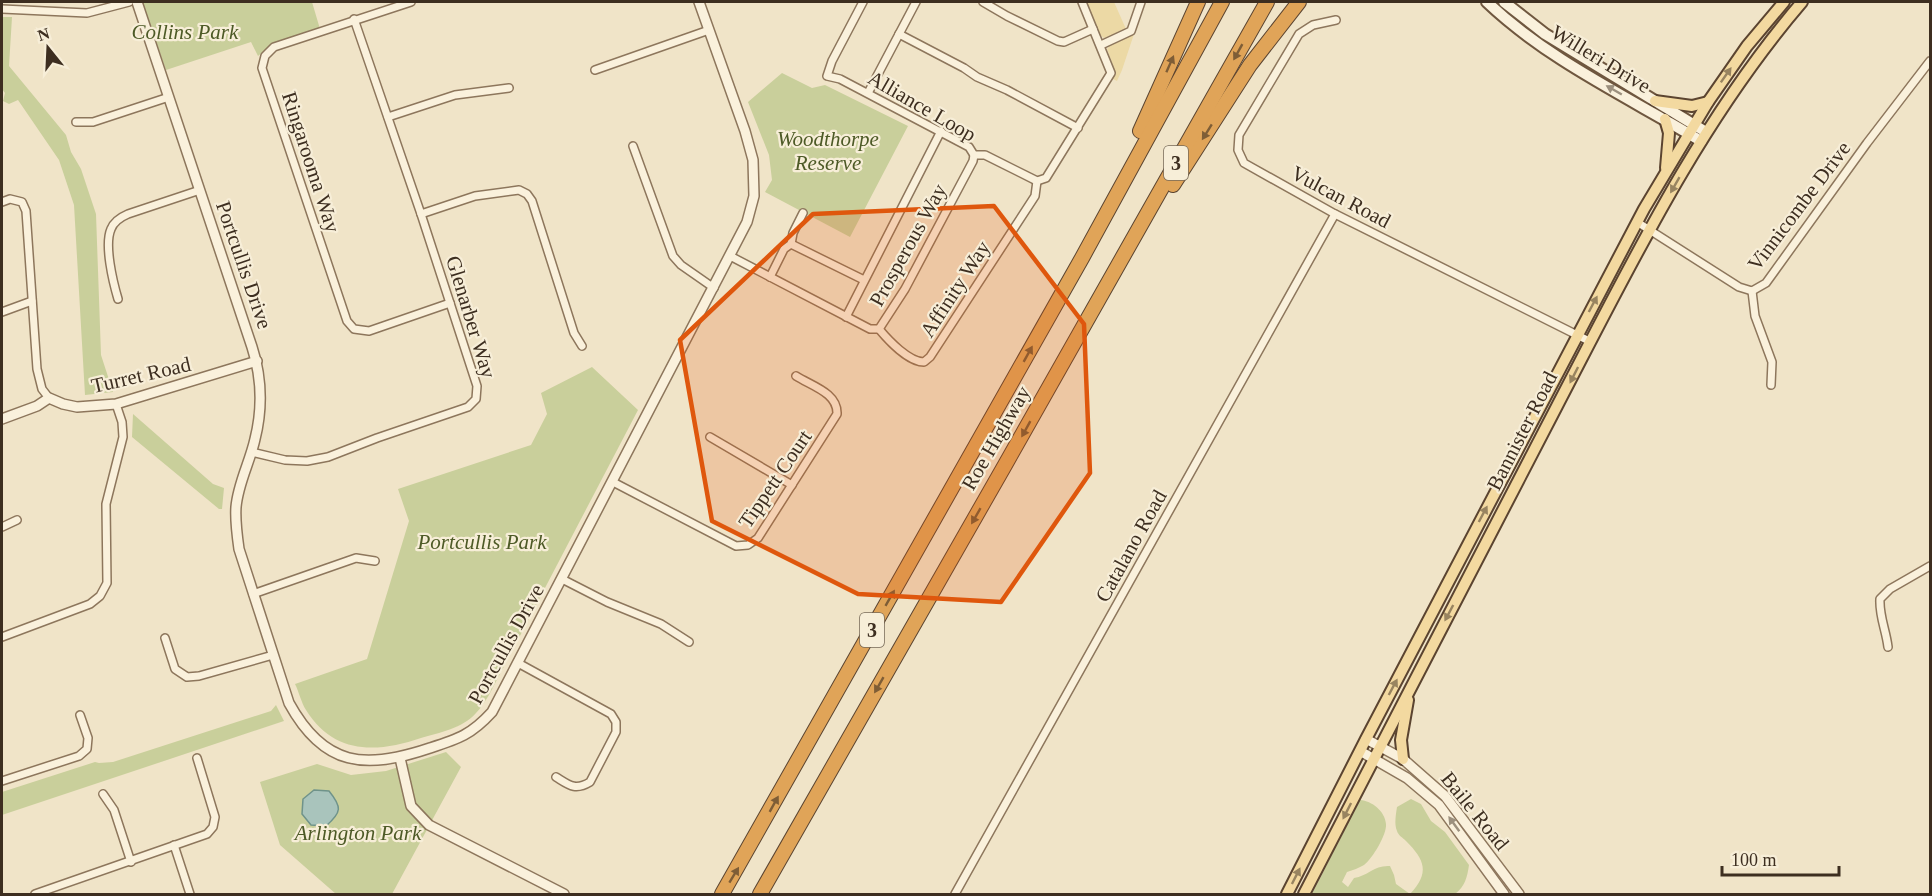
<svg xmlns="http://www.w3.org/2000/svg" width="1932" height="896" font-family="'Times New Roman',serif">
	<rect width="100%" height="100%" fill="#f0e4c8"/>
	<!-- green -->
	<g fill="#c9cf9b">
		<path d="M142,2h170l8,27 -48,15 -14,12 -7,-14 -85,28z"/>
		<path d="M2,17h10l-3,49 57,69 5,17 10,17 15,45 5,141 12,37 -28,3 -11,-190 -15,-45 -41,-60 -9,4 -6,-3 2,-8 -3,-4z"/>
		<path d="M782,73l30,15 13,-3 83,41 -58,111 -85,-45 7,-12 -3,-25 -21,-53z"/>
		<path d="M592,367l46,43 -149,285c-4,6 -8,13 -13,18 -13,15 -37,20 -55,25 -44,15 -87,17 -115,-28 -5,-8 -7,-18 -11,-26l72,-25 42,-138 -11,-32 133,-44 16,-31 -6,-21z"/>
		<path d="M133,414l80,70 11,4 -2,21h-3l-87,-72z"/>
		<path d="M276,705l8,16 -282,94v-23l93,-30 4,1 14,-1 158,-51z"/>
		<path d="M446,752l15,15 -69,127h-56l-56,-49 -20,-63 57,-18 34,11 35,-4z"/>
		<path d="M1411,799l10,5 10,17 14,11 24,33c-2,13 -4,21 -14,29h-143l48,-94c12,1 25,11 26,24 1,10 -13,34 -22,41 -5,3 -11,5 -17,7l-5,10 6,5 6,-9c14,-2 20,-13 36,-12l4,9 2,9 14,10c20,-21 15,-34 -4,-53 -3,-3 -8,-6 -9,-10 -3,-7 -1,-17 0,-24z"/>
	</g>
	<!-- sand -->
	<g fill="#ecd9a5">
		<path d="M1085,2h29l12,27 -22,9 -4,-3z"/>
		<path d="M1134,34l-12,36 -5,11 -4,-2 1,-11 -7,-19 5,-6z"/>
	</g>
	<!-- water -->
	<path fill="#a9c4bc" stroke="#6f938a" stroke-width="1.5" d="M314,790l15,1c13,16 13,21 -3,35l-15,-1 -9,-11 1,-15z"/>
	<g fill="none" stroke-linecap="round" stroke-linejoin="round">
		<!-- minor casing -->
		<g stroke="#8d765c" stroke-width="10">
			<g id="minor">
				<path d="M411,2l-137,45 -9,9 -3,12 85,253 7,8 15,2 81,-28"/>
				<path d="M863,2l-31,59 -5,15 13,3 129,68 5,8h11l52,26 9,-3 65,-105 -29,-71"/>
				<path d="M983,2l24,14 51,25 6,1 29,-13"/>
				<path d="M2,9l85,4 42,-11"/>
				<path d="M1336,20l-23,5 -14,9 -60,101 -1,15 6,13 91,51 256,128"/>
				<path d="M899,34l65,34 13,9 30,13 71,38"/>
				<path d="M1101,45l30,-14 10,-29"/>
				<path d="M595,70l114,-40"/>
				<path d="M868,93l48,-91"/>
				<path d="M388,117l67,-22 54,-7"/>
				<path d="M76,122h17l76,-25"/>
				<path d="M633,146l40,110 8,9 33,23"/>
				<path d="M2,202l8,-3 12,3 4,9 11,158 5,20 7,9"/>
				<path d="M421,214l54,-18 44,-6 8,4 5,7 42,132 8,13"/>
				<path d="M1637,222l102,65 13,4 14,-8 101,-140 63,-82"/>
				<path d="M791,244l73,36"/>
				<path d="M730,256l140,73h9l26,-40 68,-128 1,-6"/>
				<path d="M770,277l14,-28 7,-5 2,-11 10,-20"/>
				<path d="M1752,291l3,25 17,46 -1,23"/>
				<path d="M118,299c-5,-17 -14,-54 -7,-70 3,-8 10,-12 17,-15l72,-24"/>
				<path d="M2,312l30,-11"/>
				<path d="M846,317l95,-186"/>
				<path d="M879,329c10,12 30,33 45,33l6,-5 105,-161 2,-15"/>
				<path d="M710,437l82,48"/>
				<path d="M251,452l34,8 22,1 21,-4 49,-19 91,-31 8,-8 1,-13 -56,-172 -67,-195"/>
				<path d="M613,482l123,64 12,-1 10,-7 79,-124c1,-21 -25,-28 -41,-38"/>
				<path d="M2,527l15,-7"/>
				<path d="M562,579l45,23 54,22 28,18"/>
				<path d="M253,594l103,-36 19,3"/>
				<path d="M2,637l88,-33 10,-8 7,-13 -1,-79 17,-67 -1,-15 -6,-18"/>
				<path d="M165,638l10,31 12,8 12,-1 74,-21"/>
				<path d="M1888,647c-2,-17 -9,-31 -8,-48l10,-10 40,-23"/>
				<path d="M518,663l93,51 5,8v10l-26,50c-15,9 -21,3 -34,-5"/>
				<path d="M2,781l77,-25 8,-7 1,-11 -8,-23"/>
				<path d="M103,794l11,16 17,52"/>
				<path d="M174,845l16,49"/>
				<path d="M35,894l172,-60 6,-7 2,-10 -18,-59"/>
				<path d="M955,894l380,-680"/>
			</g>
		</g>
		<!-- tertiary casing -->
		<g stroke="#8d765c" stroke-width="12">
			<g id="tertiary">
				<path d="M137,2l115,345c10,31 11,60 3,92 -5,23 -17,44 -19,68 -1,14 1,28 3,42l50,154c35,64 76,67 141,45 28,-9 41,-13 62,-36l255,-490 7,-26 -1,-36 -8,-29 -46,-129"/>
				<path d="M2,419l35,-13 12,-8 14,6 14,3 39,-3 141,-43"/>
				<path d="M1366,739l37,20 42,37 74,98"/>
				<path d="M1360,751l47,27 32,27 65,89"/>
				<path d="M400,758l11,48 18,19 135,69"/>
			</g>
		</g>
		<!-- secondary casing -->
		<g stroke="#6f573f" stroke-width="14">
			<g id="secondary">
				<path d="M1487,2c61,58 141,95 214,139"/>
				<path d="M1504,2l41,32 161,98"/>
			</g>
		</g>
		<!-- primary casing -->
		<g stroke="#5b4430" stroke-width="14">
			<g id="primary">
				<path d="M1655,101l37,5 16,-4"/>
				<path d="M1665,119l4,14 -3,35"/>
				<path d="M1403,759l-2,-19 7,-40"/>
				<path d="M1287,894l79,-155 278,-530 64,-107 39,-56 37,-44"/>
				<path d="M1304,894c84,-163 169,-325 253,-488 73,-140 142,-284 245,-404"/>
			</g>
		</g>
		<!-- motorway casing -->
		<g stroke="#5b4430" stroke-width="16">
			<g id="motorway">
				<path d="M1140,131l58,-129"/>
				<path d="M1173,185l77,-120 49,-63"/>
				<path d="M722,894l360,-636 140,-256"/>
				<path d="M760,894l245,-429 262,-463"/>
			</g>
		</g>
		<!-- minor -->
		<use href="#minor" stroke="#faf1dc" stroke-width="7"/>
		<!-- tertiary -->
		<use href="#tertiary" stroke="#faf1dc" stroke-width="9"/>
		<!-- secondary -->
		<use href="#secondary" stroke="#faf1dc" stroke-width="10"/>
		<!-- primary -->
		<use href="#primary" stroke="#f3d9a0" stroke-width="10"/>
		<!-- motorway -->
		<use href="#motorway" stroke="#e0a458" stroke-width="14"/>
	</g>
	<!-- one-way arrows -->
	<defs><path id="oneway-solid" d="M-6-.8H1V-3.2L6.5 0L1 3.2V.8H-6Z" transform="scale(1.5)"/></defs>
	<g fill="#7e5d36">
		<use href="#oneway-solid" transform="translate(1238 52) rotate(119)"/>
		<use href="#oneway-solid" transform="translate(1170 64) rotate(-66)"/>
		<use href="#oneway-solid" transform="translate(1207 132) rotate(122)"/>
		<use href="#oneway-solid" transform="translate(1028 354) rotate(-61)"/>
		<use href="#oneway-solid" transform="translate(1026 429) rotate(119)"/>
		<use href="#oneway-solid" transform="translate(976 516) rotate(120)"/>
		<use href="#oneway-solid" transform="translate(890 598) rotate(-60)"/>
		<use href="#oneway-solid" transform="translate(879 685) rotate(120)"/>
		<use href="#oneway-solid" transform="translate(774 804) rotate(-61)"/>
		<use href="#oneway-solid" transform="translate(734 875) rotate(-59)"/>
	</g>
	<g fill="#988460">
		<use href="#oneway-solid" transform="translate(1726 75) rotate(-55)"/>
		<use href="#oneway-solid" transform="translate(1675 185) rotate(120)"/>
		<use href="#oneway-solid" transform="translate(1593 304) rotate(-62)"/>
		<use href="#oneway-solid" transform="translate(1574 375) rotate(117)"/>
		<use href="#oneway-solid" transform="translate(1483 514) rotate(-62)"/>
		<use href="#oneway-solid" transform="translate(1449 613) rotate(118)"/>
		<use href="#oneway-solid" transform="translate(1393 687) rotate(-62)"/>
		<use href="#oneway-solid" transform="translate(1347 811) rotate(117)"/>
		<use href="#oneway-solid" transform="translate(1296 876) rotate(-63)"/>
	</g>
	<g fill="#9c907e">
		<use href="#oneway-solid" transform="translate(1614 90) rotate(-150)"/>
		<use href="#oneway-solid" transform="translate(1454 824) rotate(-126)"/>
	</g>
	<!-- marked area -->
	<path fill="#df570d" fill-opacity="0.2" stroke="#df570d" stroke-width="4.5" stroke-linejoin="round" d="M994,206l90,118 6,149 -89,129 -143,-8 -146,-73 -32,-181 133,-126z"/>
	<g text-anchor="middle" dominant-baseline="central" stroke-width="4.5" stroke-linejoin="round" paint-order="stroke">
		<!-- shield labels -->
		<g fill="#f7eed8" stroke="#756857" stroke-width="1.5">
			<rect x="1164" y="146" width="24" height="34" rx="4.5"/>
			<rect x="860" y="613" width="24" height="34" rx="4.5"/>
		</g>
		<g font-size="20" font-weight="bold" fill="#3d2e20">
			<text x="1176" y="163">3</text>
			<text x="872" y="630">3</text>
		</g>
		<!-- park labels -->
		<g font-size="21" font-style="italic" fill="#4d5a26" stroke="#f7eed8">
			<text x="185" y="32">Collins Park</text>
			<text x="828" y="139">Woodthorpe<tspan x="828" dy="24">Reserve</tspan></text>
			<text x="482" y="542">Portcullis Park</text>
			<text x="358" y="833">Arlington Park</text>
		</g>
		<!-- street labels -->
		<g font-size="21" fill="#3d2e20" stroke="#f7eed8">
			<text transform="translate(1601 59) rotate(31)">Willeri Drive</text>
			<text transform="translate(922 106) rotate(30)">Alliance Loop</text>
			<text transform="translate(311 162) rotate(72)">Ringarooma Way</text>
			<text transform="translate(1341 197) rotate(28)">Vulcan Road</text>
			<text transform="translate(1799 206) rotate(-53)">Vinnicombe Drive</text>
			<text transform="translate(908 245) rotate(-61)">Prosperous Way</text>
			<text transform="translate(244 265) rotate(71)">Portcullis Drive</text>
			<text transform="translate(955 289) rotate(-57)">Affinity Way</text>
			<text transform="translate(471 317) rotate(73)">Glenarber Way</text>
			<text transform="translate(141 375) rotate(-13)">Turret Road</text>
			<text transform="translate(1522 431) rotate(-63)">Bannister Road</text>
			<text transform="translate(996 438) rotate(-60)">Roe Highway</text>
			<text transform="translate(775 479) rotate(-56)">Tippett Court</text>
			<text transform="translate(1131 546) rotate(-61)">Catalano Road</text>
			<text transform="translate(506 644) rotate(-61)">Portcullis Drive</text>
			<text transform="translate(1475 811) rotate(51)">Baile Road</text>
		</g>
	</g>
	<!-- border -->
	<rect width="1932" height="896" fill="none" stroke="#3d2e20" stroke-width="6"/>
	<!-- north arrow -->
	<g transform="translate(48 48) rotate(342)" stroke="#f7eed8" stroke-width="4.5" paint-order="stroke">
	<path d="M0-4.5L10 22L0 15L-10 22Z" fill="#3d2e20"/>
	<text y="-9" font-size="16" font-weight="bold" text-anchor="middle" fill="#3d2e20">N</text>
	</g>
	<!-- scale -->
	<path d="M1722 866v9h117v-9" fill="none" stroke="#3d2e20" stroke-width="3"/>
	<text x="1731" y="866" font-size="18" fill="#3d2e20" stroke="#f7eed8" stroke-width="4.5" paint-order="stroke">100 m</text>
</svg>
